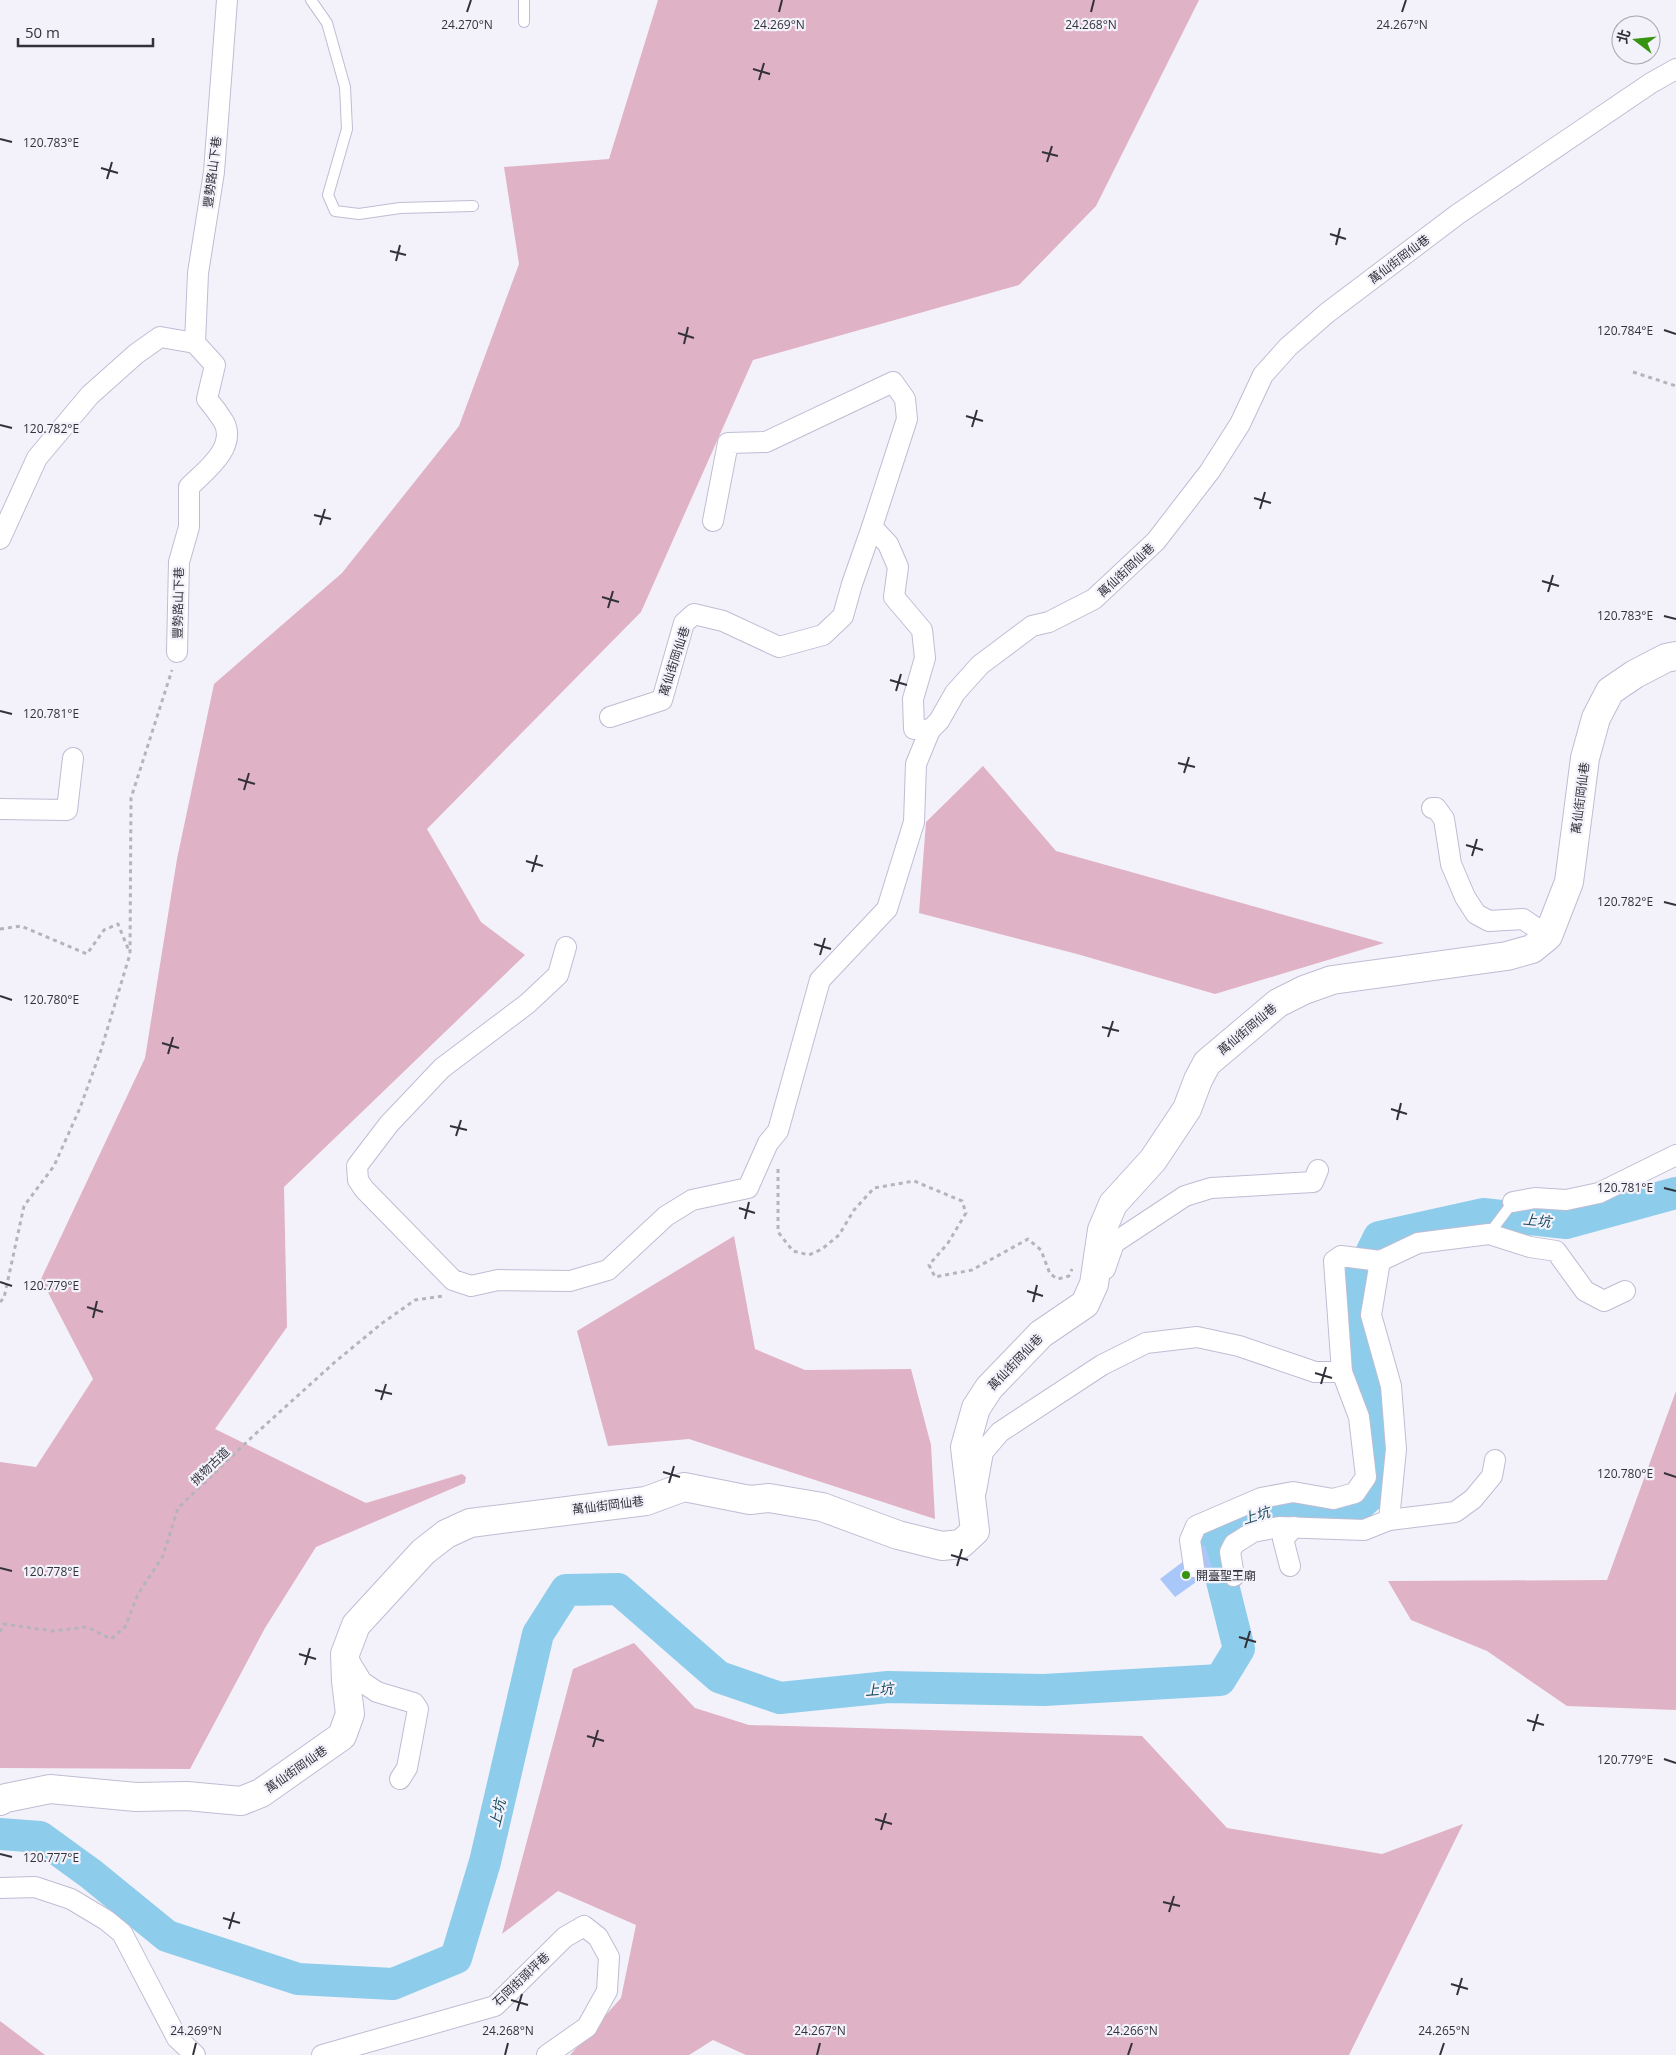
<svg xmlns="http://www.w3.org/2000/svg" width="1676" height="2055" font-family="'Open Sans','Noto Sans TC',sans-serif">
	<rect width="100%" height="100%" fill="#f3f2fb"/>
	<!-- green -->
	<g fill="#e0b2c5">
		<path d="M658,0h541l-103,206 -77,79 -266,75 -112,252 -214,217 54,93 44,33 -241,232 3,140 -72,102 151,74 96,-29 4,3 -1,6 -149,64 -51,81 -75,141 -190,-1v-306l36,5 57,-88 -52,-100 104,-221 32,-199 37,-175 128,-111 117,-147 60,-162 -15,-97 105,-8z"/>
		<path d="M983,766l73,85 328,92 -169,51 -138,-40 -158,-41 7,-91z"/>
		<path d="M734,1236l21,113 50,21 106,-1 20,76 4,74 -246,-80 -81,7 -31,-115z"/>
		<path d="M1676,1391v319l-109,-4 -80,-55 -76,-31 -23,-39 219,-1z"/>
		<path d="M634,1643l61,65 54,17 393,11 85,92 155,26 81,-30 -114,231h-603l-33,-15 -24,15h-119l51,-57 15,-73 -78,-34 -56,43 71,-265z"/>
		<path d="M0,2021l45,34h-45z"/>
	</g>
	<g fill="none" stroke-linecap="round" stroke-linejoin="round">
		<!-- river -->
		<path stroke="#8ecceb" stroke-width="32" d="M0,1834l40,3 51,37 76,62 131,43 95,5 63,-26 29,-96 53,-228 28,-44 52,-1 101,88 61,21 108,-11 156,3 176,-10 19,-31 -20,-80 -5,-31 28,-21 39,-9 70,4 31,-27 -12,-110 -18,-83 27,-55 104,-23 83,9 110,-30"/>
	</g>
	<!-- building -->
	<path fill="#aac7f9" d="M1205,1545l8,25 -38,27 -15,-18z"/>
	<g fill="none" stroke-linecap="round" stroke-linejoin="round">
		<!-- lane casing -->
		<g stroke="#bfbdd3" stroke-width="12">
			<g id="lane">
				<path d="M311,0l16,23 18,64 2,42 -19,66 7,16 24,3 41,-6 73,-2"/>
				<path d="M524,0v22"/>
				<path d="M1489,1234l24,-32"/>
			</g>
		</g>
		<!-- street casing -->
		<g stroke="#bfbdd3" stroke-width="22">
			<g id="street">
				<path d="M713,521l15,-78 38,-1 127,-60 12,17 2,20 -35,108"/>
				<path d="M0,539l37,-81 53,-63 46,-41 24,-17 35,6 3,-70 16,-101 13,-172"/>
				<path d="M177,652l2,-90 10,-35v-40c16,-16 48,-39 35,-65 -5,-8 -11,-16 -17,-23l8,-34 -20,-22"/>
				<path d="M610,717l52,-17 22,-77 10,-9 29,7 56,26 44,-12 20,-19 9,-32 20,-57 16,17 10,23 -4,30 28,33 3,28 -12,41 1,30 16,1 9,-9 16,-28 25,-28 52,-39 17,-4 45,-23 62,-58 54,-70 30,-47 23,-49 25,-28 39,-34 131,-99 193,-131 25,-14"/>
				<path d="M1432,808h4l8,11 7,45 14,33 11,17 13,7 34,-2 25,17"/>
				<path d="M0,809l67,1 6,-52"/>
				<path d="M566,947l-8,28 -31,29 -85,64 -53,56 -32,42 1,14 6,9 89,91 18,6 27,-6 72,1 38,-11 58,-54 26,-16 56,-12 20,-45 10,-12 42,-151 67,-71 27,-87 2,-58 14,-34"/>
				<path d="M1513,1202l22,-4 31,2 33,-7 77,-38"/>
				<path d="M1105,1269l9,-26 71,-47 26,-8 102,-6 5,-12"/>
				<path d="M976,1491l7,-39 17,-20 102,-67 44,-22 51,-6 42,9 76,26h27"/>
				<path d="M1389,1520l66,-8 18,-13 19,-23 3,-16"/>
				<path d="M1290,1566l-7,-27 11,-12"/>
				<path d="M1194,1567l-4,-27 6,-14 65,-28 32,-6 40,7 22,-6 11,-16 -7,-60 -17,-45 -8,-111 7,-5 39,5 38,-18 71,-9 41,13 26,4 29,40 19,10 21,-10"/>
				<path d="M1234,1576l-4,-24 4,-8 19,-12 26,-5 85,3 25,-10 7,-71 -5,-63 -20,-71 9,-54"/>
				<path d="M346,1656l16,26 15,10 37,11 4,6 -11,59 -7,11"/>
				<path d="M0,1888l35,-1 36,12 35,21 16,13 55,105 18,17"/>
				<path d="M322,2055l173,-49 70,-69 19,-11 14,11 11,20 -2,34 -20,36 -40,28"/>
			</g>
		</g>
		<!-- secondary casing -->
		<g stroke="#bfbdd3" stroke-width="30">
			<path id="secondary" d="M0,1801l6,-3 44,-9 86,8 51,-1 54,5 20,-8 81,-57 8,-22 -4,-33 -1,-27 11,-29 67,-73 23,-18 24,-11 176,-22 38,-14 66,13 19,-2 53,9 76,28 44,11 19,-2 14,-13 -10,-84 11,-39 13,-20 52,-54 44,-30 9,-20 8,-54 11,-26 40,-44 34,-51 11,-29 9,-17 71,-60 26,-13 28,-10 175,-24 25,-7 16,-13 21,-54 16,-124 11,-40 14,-27 25,-17 31,-16 10,-2"/>
		</g>
		<!-- path -->
		<g stroke="#b5b4bc" stroke-width="3" stroke-dasharray="4 4" stroke-linecap="butt">
			<path d="M1633,372l43,14"/>
			<path d="M0,929l21,-3 66,28 17,-24 14,-6 11,27"/>
			<path d="M778,1169v63l15,19 16,4 13,-6 17,-14 15,-25 20,-22 40,-7 48,20 4,12 -18,30 -19,22 6,12 37,-7 56,-31 13,11 9,24 8,5 11,-3 3,-7"/>
			<path d="M0,1302l4,-4 20,-92 30,-40 26,-58 21,-58 29,-96 1,-156 41,-128"/>
			<path d="M0,1632l4,-8 49,7 34,-4 24,12 14,-12 13,-33 25,-38 15,-48 74,-71 83,-75 46,-38 34,-24 28,-4"/>
		</g>
		<!-- lane -->
		<use href="#lane" stroke="#fff" stroke-width="10"/>
		<!-- street -->
		<use href="#street" stroke="#fff" stroke-width="20"/>
		<!-- secondary -->
		<use href="#secondary" stroke="#fff" stroke-width="28"/>
	</g>
	<!-- ticks -->
	<path fill="none" stroke="#33323a" stroke-width="2" d="M467,12l4,-12M779,12l3,-12M1091,12l3,-12M1402,12l4,-12M753,69l17,5M759,80l5,-17M0,139l12,3M1042,152l16,4M1047,162l5,-16M101,168l17,5M107,179l5,-17M1330,234l16,5M1336,245l4,-17M390,251l16,4M396,261l4,-16M1664,330l12,4M678,333l16,5M684,344l4,-17M966,416l17,5M0,425l12,3M972,427l5,-17M1254,498l17,5M1260,509l5,-17M314,515l17,4M320,525l5,-16M1542,581l17,5M1548,592l5,-17M602,597l17,5M608,608l5,-17M1664,616l12,3M890,680l17,5M896,691l5,-17M0,711l12,3M1178,763l17,4M1184,773l5,-16M238,779l17,5M244,790l5,-17M1466,845l17,5M1472,856l5,-17M526,861l17,5M532,872l5,-17M1664,902l12,3M814,944l17,5M820,955l5,-17M0,996l12,4M1102,1027l17,4M1108,1037l5,-16M162,1043l17,5M168,1054l5,-17M1391,1109l16,5M1397,1120l4,-17M450,1126l17,4M456,1136l5,-16M1664,1188l12,3M739,1208l16,5M745,1219l4,-17M0,1282l12,4M1027,1291l16,5M1033,1302l4,-17M87,1307l16,5M93,1318l4,-17M1315,1373l17,5M1321,1384l5,-17M375,1390l17,4M381,1400l5,-16M663,1472l17,5M1664,1473l12,4M669,1483l5,-17M951,1555l17,5M957,1566l5,-17M0,1568l12,3M1239,1637l17,5M1245,1648l5,-17M299,1654l17,5M305,1665l5,-17M1527,1720l17,5M1533,1731l5,-17M587,1736l17,5M593,1747l5,-17M1664,1759l12,4M875,1819l17,5M881,1830l5,-17M0,1854l12,3M1163,1902l17,4M1169,1912l5,-16M223,1918l17,5M229,1929l5,-17M1451,1984l17,5M1457,1995l5,-17M511,2000l17,5M517,2011l5,-17M193,2055l3,-12M505,2055l3,-12M817,2055l3,-12M1128,2055l4,-12M1440,2055l4,-12"/>
	<!-- markers -->
	<circle fill="#379410" stroke="#f3f2fb" stroke-width="2" cx="1186" cy="1575" r="5"/>
	<g text-anchor="middle" dominant-baseline="central" stroke-width="4.5" stroke-linejoin="round" paint-order="stroke">
		<!-- street labels -->
		<g font-size="12" fill="#33323a" stroke="#f3f2fb">
			<text transform="translate(212 172) rotate(-83)">豐勢路山下巷</text>
			<text transform="translate(1399 259) rotate(-37)">萬仙街岡仙巷</text>
			<text transform="translate(1126 570) rotate(-43)">萬仙街岡仙巷</text>
			<text transform="translate(178 603) rotate(-89)">豐勢路山下巷</text>
			<text transform="translate(674 661) rotate(-72)">萬仙街岡仙巷</text>
			<text transform="translate(1580 798) rotate(-83)">萬仙街岡仙巷</text>
			<text transform="translate(1247 1029) rotate(-40)">萬仙街岡仙巷</text>
			<text transform="translate(1015 1362) rotate(-46)">萬仙街岡仙巷</text>
			<text transform="translate(210 1466) rotate(-44)">挑物古道</text>
			<text transform="translate(608 1505) rotate(-7)">萬仙街岡仙巷</text>
			<text transform="translate(296 1769) rotate(-35)">萬仙街岡仙巷</text>
			<text transform="translate(521 1979) rotate(-43)">石岡街頭坪巷</text>
		</g>
		<!-- poi labels -->
		<g font-size="12" fill="#33323a" stroke="#f3f2fb" text-anchor="start">
			<text x="1196" y="1575">開臺聖王廟</text>
		</g>
		<!-- water labels -->
		<g font-size="14" font-style="italic" fill="#184a60" stroke="#f3f2fb">
			<text transform="translate(1537 1220) rotate(6)">上坑</text>
			<text transform="translate(1256 1515) rotate(-17)">上坑</text>
			<text transform="translate(879 1689) rotate(-4)">上坑</text>
			<text transform="translate(497 1813) rotate(-77)">上坑</text>
		</g>
	</g>
	<g font-size="12" text-anchor="middle" fill="#33323a" stroke="#f3f2fb" stroke-width="4.5" stroke-linejoin="round" paint-order="stroke">
		<text x="467" y="29">24.270°N</text>
		<text x="779" y="29">24.269°N</text>
		<text x="1091" y="29">24.268°N</text>
		<text x="1402" y="29">24.267°N</text>
		<text x="51" y="147">120.783°E</text>
		<text x="1625" y="335">120.784°E</text>
		<text x="51" y="433">120.782°E</text>
		<text x="1625" y="620">120.783°E</text>
		<text x="51" y="718">120.781°E</text>
		<text x="1625" y="906">120.782°E</text>
		<text x="51" y="1004">120.780°E</text>
		<text x="1625" y="1192">120.781°E</text>
		<text x="51" y="1290">120.779°E</text>
		<text x="1625" y="1478">120.780°E</text>
		<text x="51" y="1576">120.778°E</text>
		<text x="1625" y="1764">120.779°E</text>
		<text x="51" y="1862">120.777°E</text>
		<text x="196" y="2035">24.269°N</text>
		<text x="508" y="2035">24.268°N</text>
		<text x="820" y="2035">24.267°N</text>
		<text x="1132" y="2035">24.266°N</text>
		<text x="1444" y="2035">24.265°N</text>
	</g>
	<!-- north arrow -->
	<g transform="translate(1636 40) rotate(286)"><circle r="24" fill="#f3f2fb" stroke="#a6a5ae"/>
	<path d="M0-4L9 19L0 12L-9 19Z" fill="#379410"/>
	<text y="-8" font-size="14" font-weight="bold" text-anchor="middle" fill="#33323a">北</text>
	</g>
	<!-- scale -->
	<path d="M18 38v8h135v-8" fill="none" stroke="#33323a" stroke-width="2.5"/>
	<text x="25" y="38" font-size="15" fill="#33323a" stroke="#f3f2fb" stroke-width="4" paint-order="stroke">50 m</text>
</svg>
